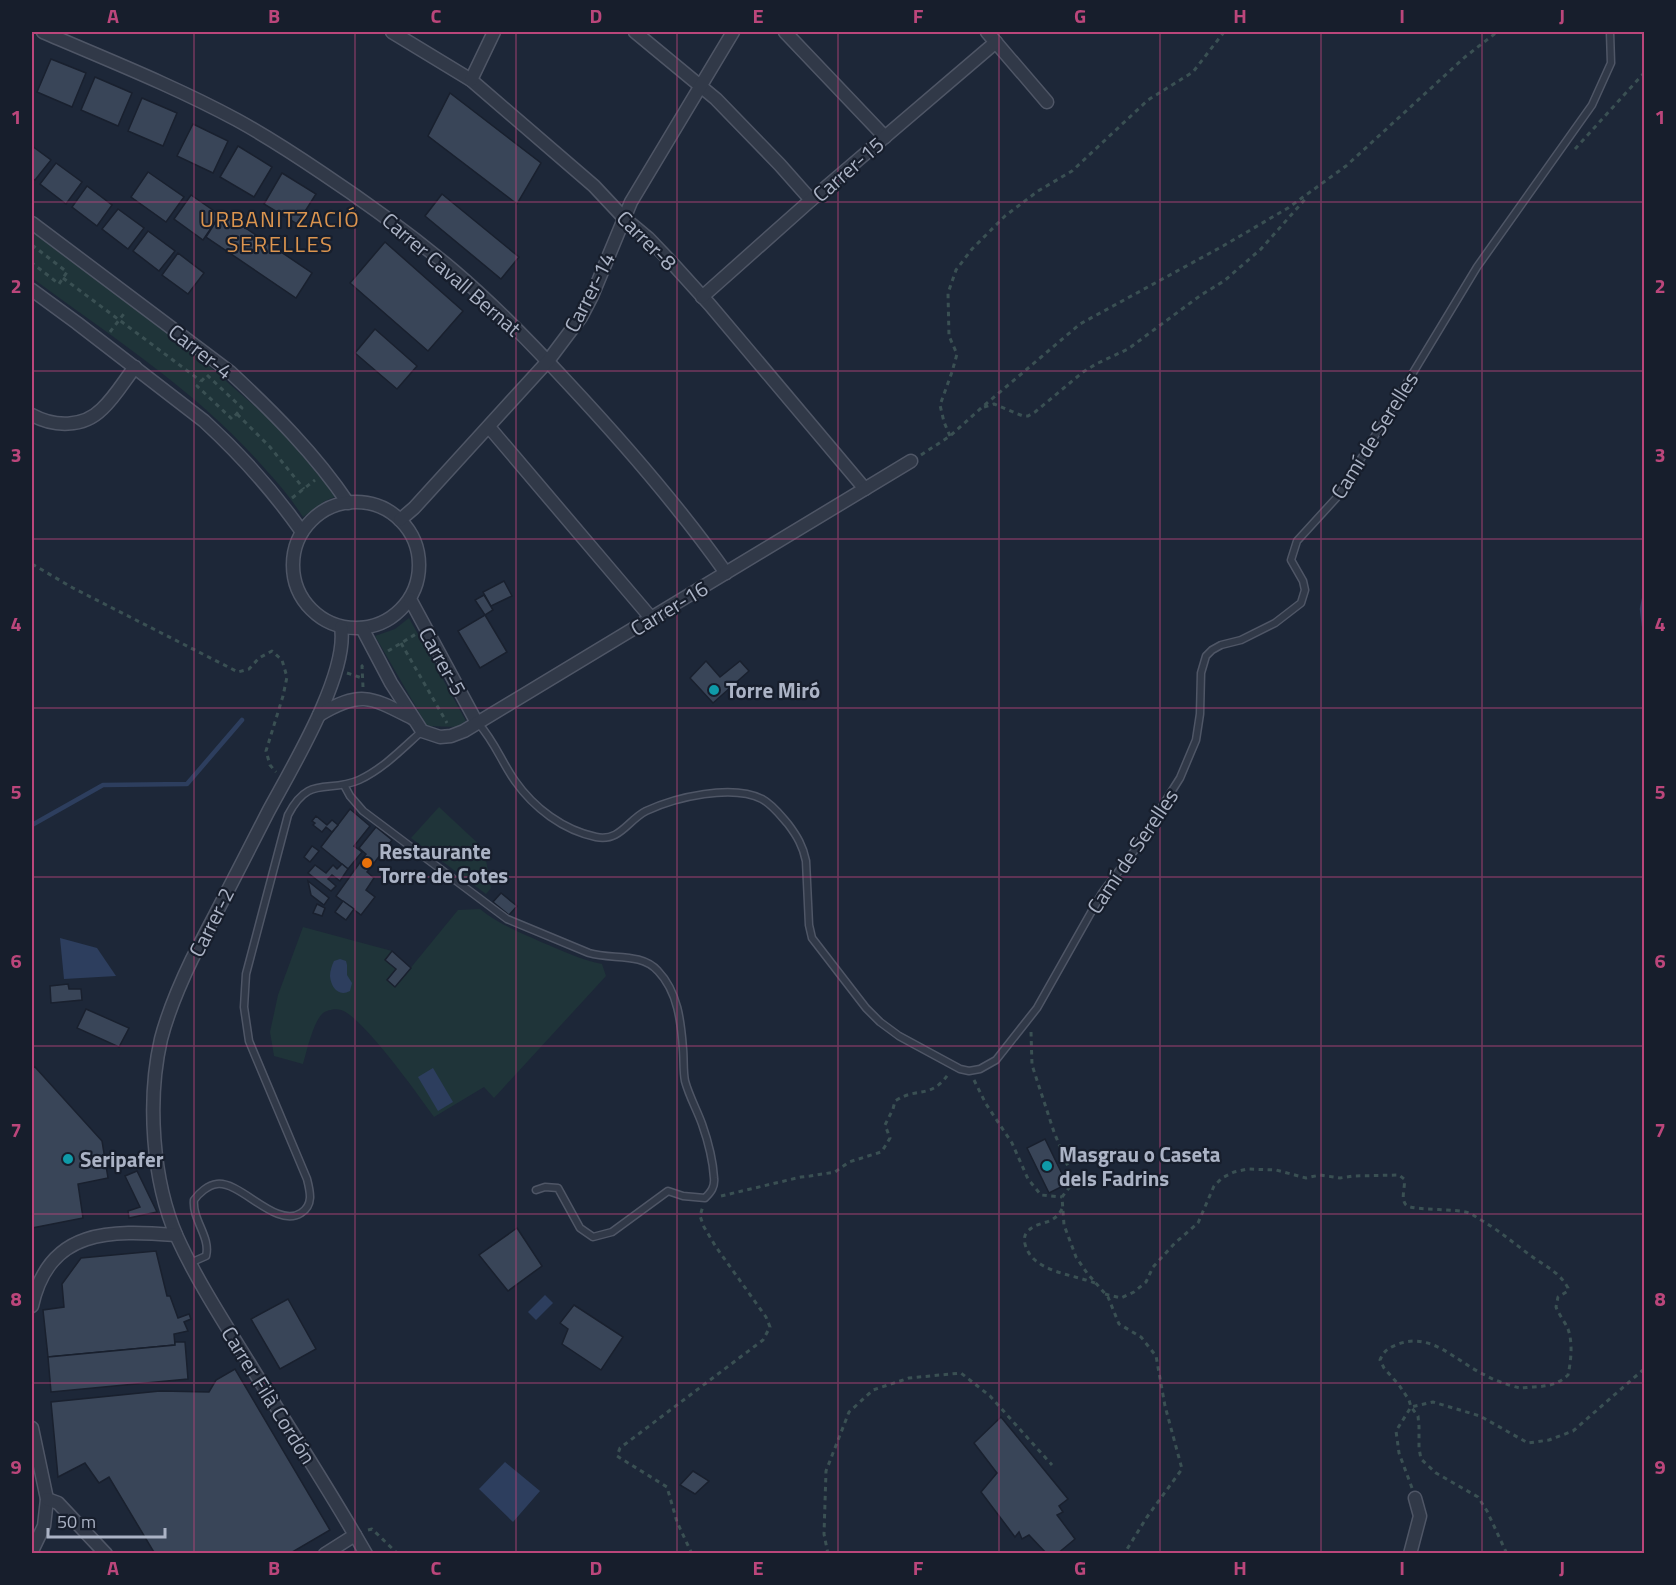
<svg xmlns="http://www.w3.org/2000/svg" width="1676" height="1585" font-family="'Titillium Web',sans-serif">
	<rect width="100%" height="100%" fill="#1d2738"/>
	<!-- green -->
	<g fill="#1f3439">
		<path d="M32,227l122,91 127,111 56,67 -12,5 -22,16c-11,-17 -23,-32 -37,-47 -65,-76 -154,-133 -234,-192z"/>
		<path d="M409,618l57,103 -9,6 -30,-1 -52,-90 20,-7z"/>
		<path d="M439,807l45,42 7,39 -5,6 -75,-56z"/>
		<path d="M480,909c18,15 39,23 61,33 20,8 40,18 61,22l4,12 -112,122 -10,-11 -50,30c-15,-21 -72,-101 -93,-107 -5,-2 -14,0 -18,3 -10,9 -16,38 -20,51l-29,-8 -4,-24 8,-37 25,-68 89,24 -7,9 11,9 -9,11 8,7 63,-77z"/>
	</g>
	<!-- water -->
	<g fill="#2d3e5e">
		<path d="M60,938l37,10 19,28 -52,3z"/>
		<path d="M340,959l6,2 1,4v10l5,8 -2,8c-11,6 -19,-3 -20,-15 0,-5 2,-11 4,-15z"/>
		<path d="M433,1068l20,34 -15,9 -20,-34z"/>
		<path d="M545,1295l8,8 -17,17 -8,-8z"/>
		<path d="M505,1462l35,29 -27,31 -34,-33z"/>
	</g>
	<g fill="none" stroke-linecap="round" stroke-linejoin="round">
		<!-- stream -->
		<g stroke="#2d3e5e" stroke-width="4.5">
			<path d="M1644,599l-2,10 2,17"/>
			<path d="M32,825l71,-40 84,-1 55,-64"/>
		</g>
	</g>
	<!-- building -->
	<g fill="#394558" stroke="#19202e" stroke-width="1.5">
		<path d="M51,59l35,14 -14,34 -35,-15z"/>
		<path d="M95,77l37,16 -14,33 -37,-16z"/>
		<path d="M450,93l91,70 -24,41 -89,-68z"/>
		<path d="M142,98l35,15 -14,33 -35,-15z"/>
		<path d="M193,124l35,17 -15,32 -36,-17z"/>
		<path d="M32,146l19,14 -16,20 -3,-2z"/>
		<path d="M238,146l34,21 -18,30 -34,-20z"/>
		<path d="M56,163l26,19 -16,22 -26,-20z"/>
		<path d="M148,172l36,25 -18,25 -35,-25z"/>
		<path d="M282,173l34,21 -19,30 -33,-20z"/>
		<path d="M87,186l25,19 -15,21 -25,-19z"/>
		<path d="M442,194l77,63 -18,22 -76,-63z"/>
		<path d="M191,195l29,20 -17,25 -29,-21z"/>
		<path d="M118,209l26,19 -16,21 -26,-20z"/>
		<path d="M222,212l90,61 -16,25 -90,-61z"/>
		<path d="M148,231l27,20 -16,20 -26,-20z"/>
		<path d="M385,242l78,69 -35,40 -78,-68z"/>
		<path d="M178,253l26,20 -16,21 -26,-19z"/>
		<path d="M375,329l42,37 -20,23 -42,-36z"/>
		<path d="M504,581l8,15 -21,10 -8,-14z"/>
		<path d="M484,595l9,15 -8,5 -10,-15z"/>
		<path d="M485,615l22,37 -27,16 -22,-37z"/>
		<path d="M706,661l14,16 20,-16 9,10 -36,32 -23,-25z"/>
		<path d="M350,809l20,17 -16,20 8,6 -14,17 -27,-22z"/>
		<path d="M316,816l11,9 5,-5 6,5 -6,7 -6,-5 -4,5 -9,-7 2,-2 -3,-2z"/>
		<path d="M376,827l16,13 -25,32 7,6 -8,12 9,7 -14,18 -25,-19 30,-42 -7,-6z"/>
		<path d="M312,846l7,5 -9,11 -6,-5z"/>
		<path d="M342,864l6,5 -8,12 -8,-6 -4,4 8,7 -5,5 -23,-18 7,-8 11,8 7,-8 4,4z"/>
		<path d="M308,881l21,17 -5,7 -13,-10z"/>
		<path d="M501,893l16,13 -8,9 -16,-13z"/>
		<path d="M343,901l11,8 -8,11 -11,-8z"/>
		<path d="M317,904l8,4 -3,8 -9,-3z"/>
		<path d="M392,951l19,17 -16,19 -8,-7 9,-11 -11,-9z"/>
		<path d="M68,984l1,5h12l1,11 -31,3 -1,-17z"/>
		<path d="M86,1009l43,19 -10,19 -42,-19z"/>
		<path d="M35,1067l67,74 6,37 -30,6 5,34 -51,10v-160z"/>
		<path d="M1045,1139l22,45 -18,9 -22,-45z"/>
		<path d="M137,1171l20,41 -28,6 -1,-7 12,-4 -15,-31z"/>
		<path d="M517,1228l25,38 -34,25 -29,-36z"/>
		<path d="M156,1251l11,45h3l8,22 11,-4 2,5 -7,3 4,9 -14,3 1,11 -127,12 -5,-47 21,-3 -2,-23 19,-26z"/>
		<path d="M288,1299l28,50 -36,20 -29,-50z"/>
		<path d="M574,1305l49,32 -22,33 -39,-26 6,-15 -8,-6z"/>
		<path d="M175,1342h10l3,37 -137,13 -3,-35 127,-12z"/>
		<path d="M235,1369l95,161 -41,24h-134l-46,-77 -10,6 -14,-20 -27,14 -7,-75 109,-11 49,1 7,-12z"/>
		<path d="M1001,1417l67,82 -9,7 4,6 -6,3 18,24 -18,15h-10l-18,-19 -7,4 -3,-7 -4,5 -34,-45 16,-19 -23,-30z"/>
		<path d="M693,1471l16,10 -14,13 -15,-9z"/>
	</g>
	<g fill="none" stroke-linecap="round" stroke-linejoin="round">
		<!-- lane casing -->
		<g stroke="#4f5666" stroke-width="9">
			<g id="lane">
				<path d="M478,723c17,19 23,38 37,58 19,27 48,49 81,56 24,5 32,-17 50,-26 30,-14 86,-27 116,-12 11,6 18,16 26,25 9,12 15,22 18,37l3,64 3,13 54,70 14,14 19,14 61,33 9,2 11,-2 16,-9 41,-52 65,-115 32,-42 46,-73 16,-38 4,-26 1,-41 5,-17 6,-6 9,-5 20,-5 34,-17 26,-20 4,-13 -2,-9 -12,-21 6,-19 42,-46 138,-228 115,-162 19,-42 -1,-31"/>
				<path d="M344,785l6,11 13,15 144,108 82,34c23,7 52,-1 69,18 20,21 23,51 25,78 1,11 0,22 2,32 4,15 12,29 17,43 6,17 11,37 12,54 1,9 -3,14 -9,20l-22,-2 -15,-5 -56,41 -19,5 -13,-9 -22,-40 -13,-1 -9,3"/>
				<path d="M190,1263l16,-7c5,-19 -14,-36 -12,-56 5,-7 14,-15 23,-16 24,-3 59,45 84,29 13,-8 9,-22 6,-34l-58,-138 -5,-34 2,-33 42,-159c21,-41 40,-21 71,-35 24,-11 44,-32 63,-49"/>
			</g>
		</g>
		<!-- street casing -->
		<g stroke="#4f5666" stroke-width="15">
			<g id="street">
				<path d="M43,32c65,28 131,54 194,88 29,16 57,34 85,53 45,30 89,62 131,97 40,34 77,72 113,111 57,61 112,124 160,192"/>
				<path d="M392,32l79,48 123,106 30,32 24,20 24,25 38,42 155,184"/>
				<path d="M635,32l81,67 64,66 31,35"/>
				<path d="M785,32l100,105"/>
				<path d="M987,32l60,70"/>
				<path d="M471,80l23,-48"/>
				<path d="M32,223l198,149c43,40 85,82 118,131"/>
				<path d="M32,290l45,33 127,98c37,34 70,71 98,111"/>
				<path d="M702,297l109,-97 185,-158"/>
				<path d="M32,415c22,12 51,13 70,-6 13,-12 22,-28 33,-42"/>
				<path d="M489,427l163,192"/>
				<circle cx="356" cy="565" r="63"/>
				<path d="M400,520l14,-12 134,-147 33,-44 11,-21 39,-94 102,-170"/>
				<path d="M410,599l67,124"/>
				<path d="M341,627c8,47 -50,142 -73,185 -25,49 -50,98 -76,147 -12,25 -24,53 -31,80 -14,61 -9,141 16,198 20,44 47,85 72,126 39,64 80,126 117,191"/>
				<path d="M362,628l29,55 31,48 18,6 11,-1 13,-5 447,-270"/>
				<path d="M319,715c42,-25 52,-18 93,3"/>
				<path d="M32,1306c17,-78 79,-76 144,-71"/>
				<path d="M32,1428l15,71 -3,27 -12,25"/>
				<path d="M47,1499l11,4 48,51"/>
				<path d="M325,1554l30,-19"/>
				<path d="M1410,1554l10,-38 -5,-18"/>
			</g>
		</g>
		<!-- path -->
		<g stroke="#3a5053" stroke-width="3" stroke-dasharray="4.5 4.5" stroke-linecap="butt">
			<path d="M1575,149l69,-76"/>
			<path d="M32,245l35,27 -8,12 -27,-21"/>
			<path d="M63,278l138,103"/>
			<path d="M110,332l16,-21"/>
			<path d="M207,375l35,33 -10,11 -35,-33z"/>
			<path d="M984,407l10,-3 29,12h5l7,-4 48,-40 13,-8 32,-15 73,-54 23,-14 37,-32 46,-52"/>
			<path d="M237,414l33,33 34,42"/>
			<path d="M950,436l-6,-14 -4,-17 12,-33 5,-18 -8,-18 -1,-43 8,-23 16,-21 33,-33 33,-25 34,-20 76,-71 45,-28 31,-40"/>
			<path d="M921,455l29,-19 30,-27 100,-85 143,-78 65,-38 58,-42 119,-109 32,-25"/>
			<path d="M292,498l23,-18"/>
			<path d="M32,564l41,24 165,84 11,-3 10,-11 13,-7 10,9 5,17 -4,19 -17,55 4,14 6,7"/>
			<path d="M401,643l46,80"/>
			<path d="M388,651l28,-17"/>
			<path d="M347,673l15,5"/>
			<path d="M363,687l-1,-21 4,-3"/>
			<path d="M1031,1032l1,33 22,67 15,37 3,15 -10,13 2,28 12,32 11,16 21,24 11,27 22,13 15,19 9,50 17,63 -35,48 -23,37"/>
			<path d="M974,1080l12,24 26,39 16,36 13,16 21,2"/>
			<path d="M721,1196l80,-19 9,-1 25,-4 14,-10 32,-10 3,-4 6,-10 -5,-13 8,-16 2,-8c23,-15 36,-1 54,-28"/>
			<path d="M1062,1209c-9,17 -23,11 -34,22 -4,4 -4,8 -3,13 7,28 47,30 70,39"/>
			<path d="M1105,1294l16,4 13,-6 12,-10 7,-15 10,-11 12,-13 23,-20 16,-37 8,-8 12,-6 13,-3 29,1 30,8 14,-3 20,3 13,-2 46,-1 5,4c2,8 -4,19 2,26 6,6 51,3 63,8 5,2 8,5 12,7 19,11 35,25 53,38 13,9 26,15 34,30v3l-10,6 -2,10c3,8 9,15 12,22 5,14 3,32 0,46 -11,10 -20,11 -34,12 -5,0 -10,1 -14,1 -9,-2 -27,-8 -35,-13 -29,-13 -54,-45 -89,-30 -8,3 -13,7 -16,15l4,8 15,17 10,15 2,7 7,9 1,10v22l2,11 15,14 42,24 9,14 20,43"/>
			<path d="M1412,1488l-13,-35 -3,-22 15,-24 22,-5 47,14 48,27 21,-3 24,-9 71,-62"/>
			<path d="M368,1530l4,-1 26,25"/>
			<path d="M692,1554l-15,-32 -10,-35 -50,-31 3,-8 143,-108 7,-13 -4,-10 -50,-70 -12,-20 -4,-11 3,-10"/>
			<path d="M828,1554l-4,-20 2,-63 23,-59 24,-22 36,-12 52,-5 29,23 62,69"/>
		</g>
		<!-- lane -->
		<use href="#lane" stroke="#313948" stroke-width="6"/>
		<!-- street -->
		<use href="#street" stroke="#313948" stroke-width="12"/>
	</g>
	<!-- grid -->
	<path fill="none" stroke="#bb467b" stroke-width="1.5" stroke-opacity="0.55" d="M194,32v1522M355,32v1522M516,32v1522M677,32v1522M838,32v1522M999,32v1522M1160,32v1522M1321,32v1522M1482,32v1522M32,202h1612M32,371h1612M32,539h1612M32,708h1612M32,877h1612M32,1046h1612M32,1214h1612M32,1383h1612"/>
	<!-- markers -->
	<g fill="#0f9aa8" stroke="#171e2c" stroke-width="2">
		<circle cx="714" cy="690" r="6"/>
		<circle cx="68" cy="1159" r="6"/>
		<circle cx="1047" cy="1166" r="6"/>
	</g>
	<circle fill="#e8710a" stroke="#171e2c" stroke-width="2" cx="367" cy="863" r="6"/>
	<g text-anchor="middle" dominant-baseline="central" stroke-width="4.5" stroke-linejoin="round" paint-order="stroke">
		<!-- street labels -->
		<g font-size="21" fill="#abb3c5" stroke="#171e2c">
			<text transform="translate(848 169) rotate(-41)">Carrer-15</text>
			<text transform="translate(647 240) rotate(45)">Carrer-8</text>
			<text transform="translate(452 274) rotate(41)">Carrer Cavall Bernat</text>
			<text transform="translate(589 292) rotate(-63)">Carrer-14</text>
			<text transform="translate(201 351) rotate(38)">Carrer-4</text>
			<text transform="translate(1374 435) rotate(-58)">Camí de Serelles</text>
			<text transform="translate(669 608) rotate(-31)">Carrer-16</text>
			<text transform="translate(443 661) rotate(61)">Carrer-5</text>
			<text transform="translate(1132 851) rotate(-56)">Camí de Serelles</text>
			<text transform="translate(211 922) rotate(-63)">Carrer-2</text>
			<text transform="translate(269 1395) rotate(58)">Carrer Filà Cordón</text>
		</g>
		<!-- poi labels -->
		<g font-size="21" font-weight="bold" fill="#abb3c5" stroke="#171e2c" text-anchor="start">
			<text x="726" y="690">Torre Miró</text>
			<text x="379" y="851">Restaurante<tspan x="379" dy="24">Torre de Cotes</tspan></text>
			<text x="1059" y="1154">Masgrau o Caseta<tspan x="1059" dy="24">dels Fadrins</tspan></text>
			<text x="80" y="1159">Seripafer</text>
		</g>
		<!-- neighbourhood labels -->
		<g font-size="22" letter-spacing="1.5" fill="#dc954f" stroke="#171e2c">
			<text x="280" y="219">URBANITZACIÓ<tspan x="280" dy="25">SERELLES</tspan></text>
		</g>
	</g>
	<!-- border -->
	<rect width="1676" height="1585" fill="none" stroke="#171e2c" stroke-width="66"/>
	<!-- scale -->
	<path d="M48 1528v9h117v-9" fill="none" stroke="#abb3c5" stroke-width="3"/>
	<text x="57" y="1528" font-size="18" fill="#abb3c5" stroke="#171e2c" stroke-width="4.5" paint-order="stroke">50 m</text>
	<rect x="33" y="33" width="1610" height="1519" fill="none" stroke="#bb467b" stroke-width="2"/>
	<g font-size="20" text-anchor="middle" font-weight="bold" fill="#bb467b">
		<text x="113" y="23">A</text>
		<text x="274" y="23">B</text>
		<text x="436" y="23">C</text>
		<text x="596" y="23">D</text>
		<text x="758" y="23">E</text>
		<text x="918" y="23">F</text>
		<text x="1080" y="23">G</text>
		<text x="1240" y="23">H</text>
		<text x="1402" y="23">I</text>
		<text x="1562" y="23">J</text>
		<text x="16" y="124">1</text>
		<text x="1660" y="124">1</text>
		<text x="16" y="293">2</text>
		<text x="1660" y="293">2</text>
		<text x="16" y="462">3</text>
		<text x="1660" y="462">3</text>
		<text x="16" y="631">4</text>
		<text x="1660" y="631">4</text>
		<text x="16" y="799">5</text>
		<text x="1660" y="799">5</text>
		<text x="16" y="968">6</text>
		<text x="1660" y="968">6</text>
		<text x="16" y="1137">7</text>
		<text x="1660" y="1137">7</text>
		<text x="16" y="1306">8</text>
		<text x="1660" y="1306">8</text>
		<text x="16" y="1474">9</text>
		<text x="1660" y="1474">9</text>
		<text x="113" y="1575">A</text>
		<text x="274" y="1575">B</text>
		<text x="436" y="1575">C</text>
		<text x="596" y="1575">D</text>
		<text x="758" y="1575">E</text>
		<text x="918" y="1575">F</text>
		<text x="1080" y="1575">G</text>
		<text x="1240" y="1575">H</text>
		<text x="1402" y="1575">I</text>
		<text x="1562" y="1575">J</text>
	</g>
</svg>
